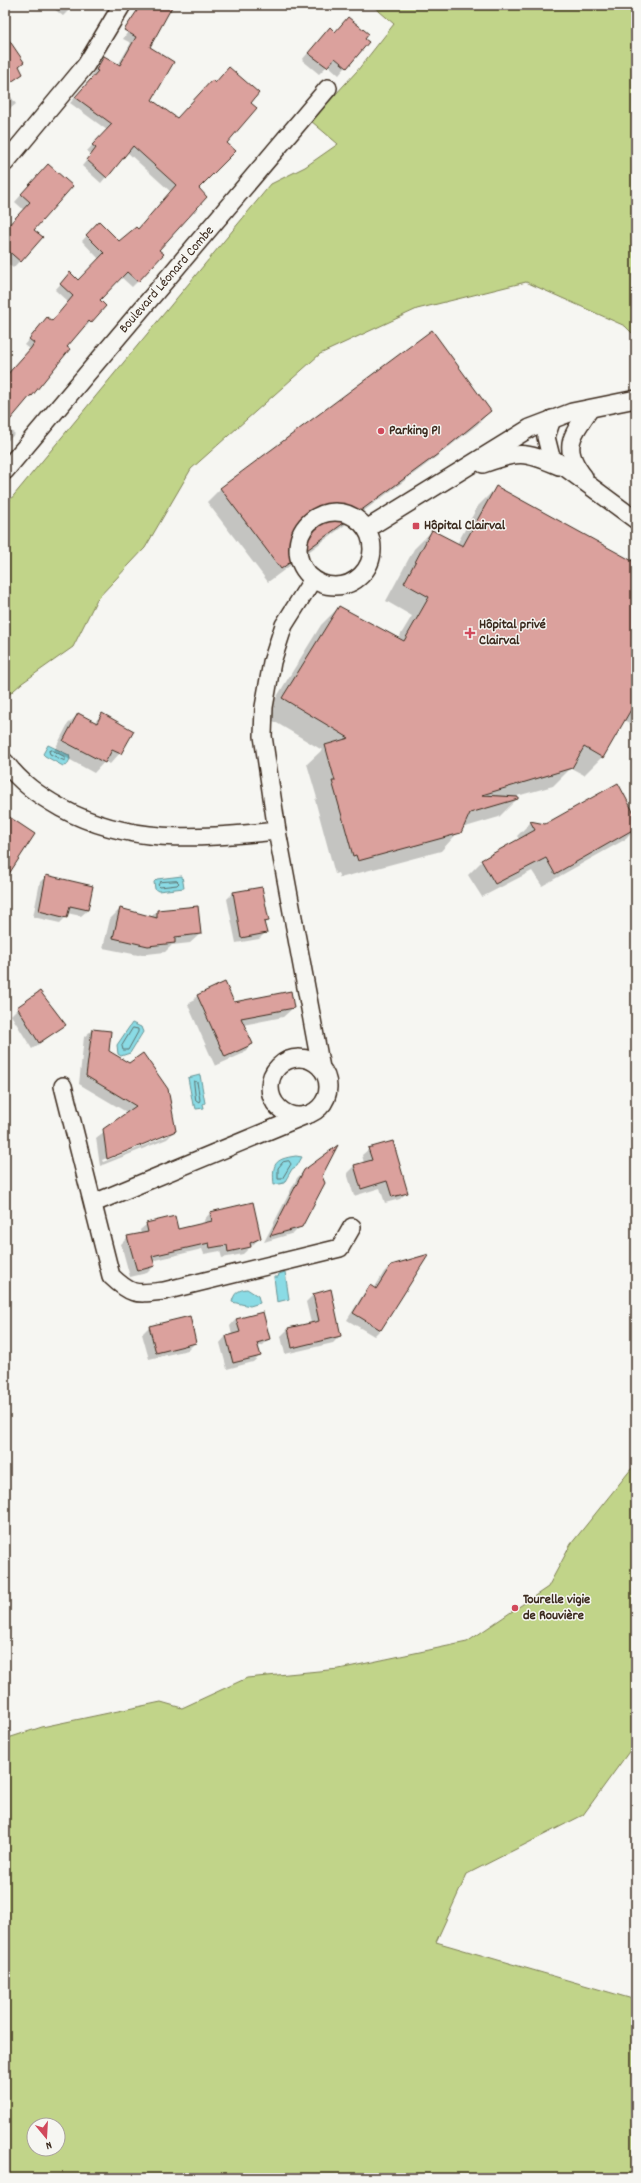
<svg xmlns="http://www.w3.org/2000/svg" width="641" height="2183" font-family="Dekko,sans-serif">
	<rect width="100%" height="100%" fill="#f6f6f2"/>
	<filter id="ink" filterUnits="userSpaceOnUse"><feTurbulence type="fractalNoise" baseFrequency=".025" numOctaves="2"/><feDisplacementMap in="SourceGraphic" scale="8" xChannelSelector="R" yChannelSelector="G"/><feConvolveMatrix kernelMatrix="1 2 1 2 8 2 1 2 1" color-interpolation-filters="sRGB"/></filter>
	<g filter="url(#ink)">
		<!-- green -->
		<g fill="#c1d489" stroke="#7e7f54" fill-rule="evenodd">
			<path d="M372,5h264v332l-11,-11 -99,-44 -109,27 -97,45 -129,115 -46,79 -48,51 -24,48 -51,36 -17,15v-192l266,-322 34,-17 33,-23 -27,-23 46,-50 37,-47z"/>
			<path d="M636,1463v279l-53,73 -116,59 -31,68 200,58v178h-631v-439l37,-12 119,-25 21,6 65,-30 92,-9 128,-27 81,-55 23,-43zM34,2125h24v24h-24z"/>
		</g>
		<!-- water -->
		<g fill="#8adbe5" stroke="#6a9495">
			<path d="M48,745l21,10 1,4 -3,6 -4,1 -18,-10 -2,-2z"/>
			<path d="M182,876l2,12 -26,3 -3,-2 -1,-7 3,-3z"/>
			<path d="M132,1023l9,4 2,5 -13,21 -9,3 -3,-2 -1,-9z"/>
			<path d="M200,1075l5,28 -2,1 1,4 -8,1 -1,-4h-2l-5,-27z"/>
			<path d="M296,1156l6,1 -5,9 -5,3 -8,14 -10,2c-2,-21 0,-26 22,-29z"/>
			<path d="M285,1272l4,27 -12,3 -3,-25h4l1,-3z"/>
			<path d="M247,1289l11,7 2,7 -10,3 -18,-4c2,-9 6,-12 15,-13z"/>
		</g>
		<!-- shadow -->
		<g fill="#0003" fill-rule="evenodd">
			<path d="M49,5h25l-11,11z"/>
			<path d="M146,5h26l-23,42 2,54 26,18 72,-16 -91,147 -2,13 -24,24 -11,-10 -22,23 -9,22 -5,6 -2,-1 -17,20 2,2 -36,47 -7,4 -20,24v-46l20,-23 4,-6 -5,-4 18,-21 10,-2 16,-20 -13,-12 10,-11 13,2 21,-22 -17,-18 12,-13 25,14 18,-12 34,-38 -44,-40 -26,31 -19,-17 9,-11 -4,-4 20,-21 -37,-27 23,-26 -2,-1 14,-19 13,8 13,-22 -8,-4z"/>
			<path d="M334,33l29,6 4,3 -28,33 -11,-10 -9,9 -17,-14 21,-25z"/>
			<path d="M5,46l18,16 -5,5 4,7 -17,13z"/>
			<path d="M5,88l11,16 -11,9z"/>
			<path d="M41,172l-8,58 8,7 -28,31 -8,-7v-31l19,-20 -9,-8z"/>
			<path d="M432,331l58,80 -13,14 -50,39 -159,118 -61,-80 13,-13z"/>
			<path d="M5,426l10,8 -10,9z"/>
			<path d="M496,488l140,76v163l-12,-7 -22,37 -18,18 -13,-7 -18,18 -36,10v3l-18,18 -37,11 -21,23 -101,27 -2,-5 -3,1 -20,-74 2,-2 -10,-34 15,-14 -57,-34 56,-91 18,-18 59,32 14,-23 -26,-15 28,-52 18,-18 25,13 21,-38z"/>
			<path d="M78,714l16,9 8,-9 18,39 -10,11 -5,-3 -11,12 -40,-22 14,-27z"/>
			<path d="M636,819v9l-10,11 -84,47 -10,-15 -50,26 -14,-22 14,-14 38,-21 -3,-4 13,-13 16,2z"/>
			<path d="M46,876l42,34 -7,6 -14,-3 -1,4 -6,6 -27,-6 7,-35z"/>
			<path d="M233,893l34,27 -3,4 1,9 -6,6 -23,4 -9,-44z"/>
			<path d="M120,909l31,8 6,-6 43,23 -10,9 -18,2 -7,7 -27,3 -35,-7 7,-29z"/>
			<path d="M198,995l35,8 60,5 -10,9 -40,8 9,19 -10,10 -27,12 -27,-61z"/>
			<path d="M53,1007l12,18 -33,24 -21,-34 7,-7z"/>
			<path d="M92,1030l16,22 67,79 -8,8 -67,27 -4,-28 32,-25 -49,-29 5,-47zM168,1133v3l-65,26 -1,-2z"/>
			<path d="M369,1149l38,43 -7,7 -15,4 -5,-15 -26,8 -7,-23 7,-7 10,-3 -2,-8z"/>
			<path d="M304,1171l16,5 -19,50 -7,7 -30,9 33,-64z"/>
			<path d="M210,1213l50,25 -17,16 -21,4 -2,-7 -16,3 -2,-5 -50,12 2,5 -7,7 -17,4 -9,-33 7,-7 13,-3 -1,-4 7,-6 30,6 28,-6 -1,-4z"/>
			<path d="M427,1255l-47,75 -6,6 -27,-16 17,-27 6,-6 4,2 10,-17 7,-7z"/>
			<path d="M330,1291l10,45 -7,7 -48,11 -4,-18 7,-7 23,-6 -5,-21 8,-8z"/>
			<path d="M236,1319l33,20 -6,6 -6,2 3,9 -7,6 -26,7 -7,-26 6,-7 6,-1 -2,-9z"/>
			<path d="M149,1327l46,16 -7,7 -39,9 -7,-25z"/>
		</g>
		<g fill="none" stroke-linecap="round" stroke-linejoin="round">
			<!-- shore -->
			<g stroke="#5b716e" stroke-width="1">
				<path d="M52,750l13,7v4l-15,-7 -1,-3z"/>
				<path d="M177,881l2,2 -2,2 -17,2 -2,-2 2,-3z"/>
				<path d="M133,1028l5,1v3l-10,18h-5l-1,-4z"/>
				<path d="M194,1081l3,1 3,18 -1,2 -3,-2z"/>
				<path d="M289,1161l2,3 -9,15h-4v-11l5,-6z"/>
			</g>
		</g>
		<!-- building -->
		<g fill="#dba19d" stroke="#3b2a1e">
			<path d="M141,5h32l-23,42 24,15 -22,38 25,18 35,-38 3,3 14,-16 30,26 -8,10 6,5 -30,35 9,8 -37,37 8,9 -48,53 5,4 -26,28 -11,-10 -27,28 6,6 -15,17 -2,-2 -22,26 3,2 -38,47 -1,-1 -26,31v-49l26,-29 3,-5 -5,-4 18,-22 5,4 21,-25 -13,-12 10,-12 8,8 26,-27 -18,-18 13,-14 20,20 17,-14 2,2 38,-44 -43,-39 -26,32 -20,-18 9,-12 -4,-3 20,-21 -37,-27 23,-26 -2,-1 8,-14 16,9 16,-28 -12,-7z"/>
			<path d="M348,17l21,17 -4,5 4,3 -22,26 -12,-10 -8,9 -19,-14 22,-26 5,5z"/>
			<path d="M5,34l19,28 -5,4 4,8 -18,12z"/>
			<path d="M48,164l25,22 -39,44 9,7 -22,25 -16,-14v-19l25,-27 -9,-8z"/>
			<path d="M432,330l59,81 -49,40 -161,118 -61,-81z"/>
			<path d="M496,486l140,77v138l-33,57 -19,-11 -12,21 -90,27 36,2v2l-48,14 -9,20 -103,28 -2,-6 -3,1 -8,-29 -13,-46h3l-10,-36 24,-7 -67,-40 57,-92 65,35 25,-44 -25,-14 28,-53 31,16z"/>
			<path d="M78,713l19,10 5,-10 32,18 -13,23 -9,-4 -7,13 -42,-22z"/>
			<path d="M618,783l18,34v11l-81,46 -9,-16 -51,26 -14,-24 54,-30 -5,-9 15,3z"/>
			<path d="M5,814l30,20 -30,46z"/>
			<path d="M46,875l47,11 -5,24 -18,-4 -3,12 -28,-7z"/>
			<path d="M262,887l7,34 -5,1 3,11 -26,5 -8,-46z"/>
			<path d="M198,906l3,28 -26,3v6l-27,3 -35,-8 7,-30 37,10v-8z"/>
			<path d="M225,982l9,20 57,-11 3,17 -53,10 12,26 -28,13 -28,-62z"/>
			<path d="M40,991l26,34 -27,18 -22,-36z"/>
			<path d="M92,1029l19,2 -2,20 20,12 14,-10 25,36 8,42 -69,28 -4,-30 33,-23 -50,-30z"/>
			<path d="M393,1141l15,52 -16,4 -5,-16 -26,8 -7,-24 18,-5 -4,-12z"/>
			<path d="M338,1145l-16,31 3,7 -23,44 -32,9 34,-66z"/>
			<path d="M253,1202l8,36 -11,5 1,4 -23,5 -1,-7 -17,3 -1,-5 -57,13 3,10 -18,5 -10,-35 21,-4 -2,-9 29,-7 3,13 34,-8 -2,-9z"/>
			<path d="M429,1254l-48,76 -28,-17 17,-28 6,4 15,-24z"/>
			<path d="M331,1289l10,47 -49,12 -4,-20 31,-7 -6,-27z"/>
			<path d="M263,1312l7,27 -13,4 4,13 -28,7 -7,-27 14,-4 -4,-13z"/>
			<path d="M190,1316l6,27 -40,10 -7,-27z"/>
		</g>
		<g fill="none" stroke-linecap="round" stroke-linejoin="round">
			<!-- street casing -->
			<g stroke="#3b2a1e" stroke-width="20">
				<g id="street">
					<path d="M5,163l81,-98 36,-60"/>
					<path d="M552,419l-6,18 5,20 85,63"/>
					<path d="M483,464c35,-13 41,-13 76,2"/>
					<path d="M5,471l323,-383"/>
					<path d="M584,477c-23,-29 -13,-40 6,-68"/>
					<circle cx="335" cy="549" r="37"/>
					<path d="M368,528l162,-100 42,-16 64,-13"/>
					<path d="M313,579l-29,46 -12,37 -8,45 -1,29 14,95 44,237"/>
					<path d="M5,762c16,21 33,33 56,46 70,38 140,30 216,23"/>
					<circle cx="299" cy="1087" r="29"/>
					<path d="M63,1086l48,190c21,20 25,18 53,15l176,-43 12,-21"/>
					<path d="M94,1203l212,-88"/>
				</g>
			</g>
			<!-- street -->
			<use href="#street" stroke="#f6f6f2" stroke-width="17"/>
		</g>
	</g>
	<!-- markers -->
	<g fill="#d1495b" stroke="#f6f6f2" stroke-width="1.5">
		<circle cx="381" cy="431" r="4"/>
		<rect x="412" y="522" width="8" height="8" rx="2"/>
		<path d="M468 627h4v4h4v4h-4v4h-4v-4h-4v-4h4z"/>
		<circle cx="515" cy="1608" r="4"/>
	</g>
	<g text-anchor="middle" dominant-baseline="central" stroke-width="3" stroke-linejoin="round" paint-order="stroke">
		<!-- street labels -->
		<g font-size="14" fill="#3b2a1e" stroke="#f6f6f2">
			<text transform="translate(167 280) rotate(-49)">Boulevard Léonard Combe</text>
		</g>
		<!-- poi labels -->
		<g font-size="14" font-weight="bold" fill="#3b2a1e" stroke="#f6f6f2" text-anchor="start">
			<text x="389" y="431">Parking P1</text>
			<text x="424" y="526">Hôpital Clairval</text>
			<text x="479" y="625">Hôpital privé<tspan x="479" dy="16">Clairval</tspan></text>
			<text x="523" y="1600">Tourelle vigie<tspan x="523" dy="16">de Rouvière</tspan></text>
		</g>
	</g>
	<!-- margin -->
	<rect width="641" height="2183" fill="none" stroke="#f6f6f2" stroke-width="20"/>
	<rect x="10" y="10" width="621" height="2163" fill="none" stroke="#3b2a1e" stroke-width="1.5" filter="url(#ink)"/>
	<!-- north arrow -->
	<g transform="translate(46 2137) rotate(162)"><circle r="19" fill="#f6f6f2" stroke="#aba49d"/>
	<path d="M0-3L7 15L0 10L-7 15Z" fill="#d1495b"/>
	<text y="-6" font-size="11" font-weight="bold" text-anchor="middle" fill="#3b2a1e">N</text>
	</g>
</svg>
